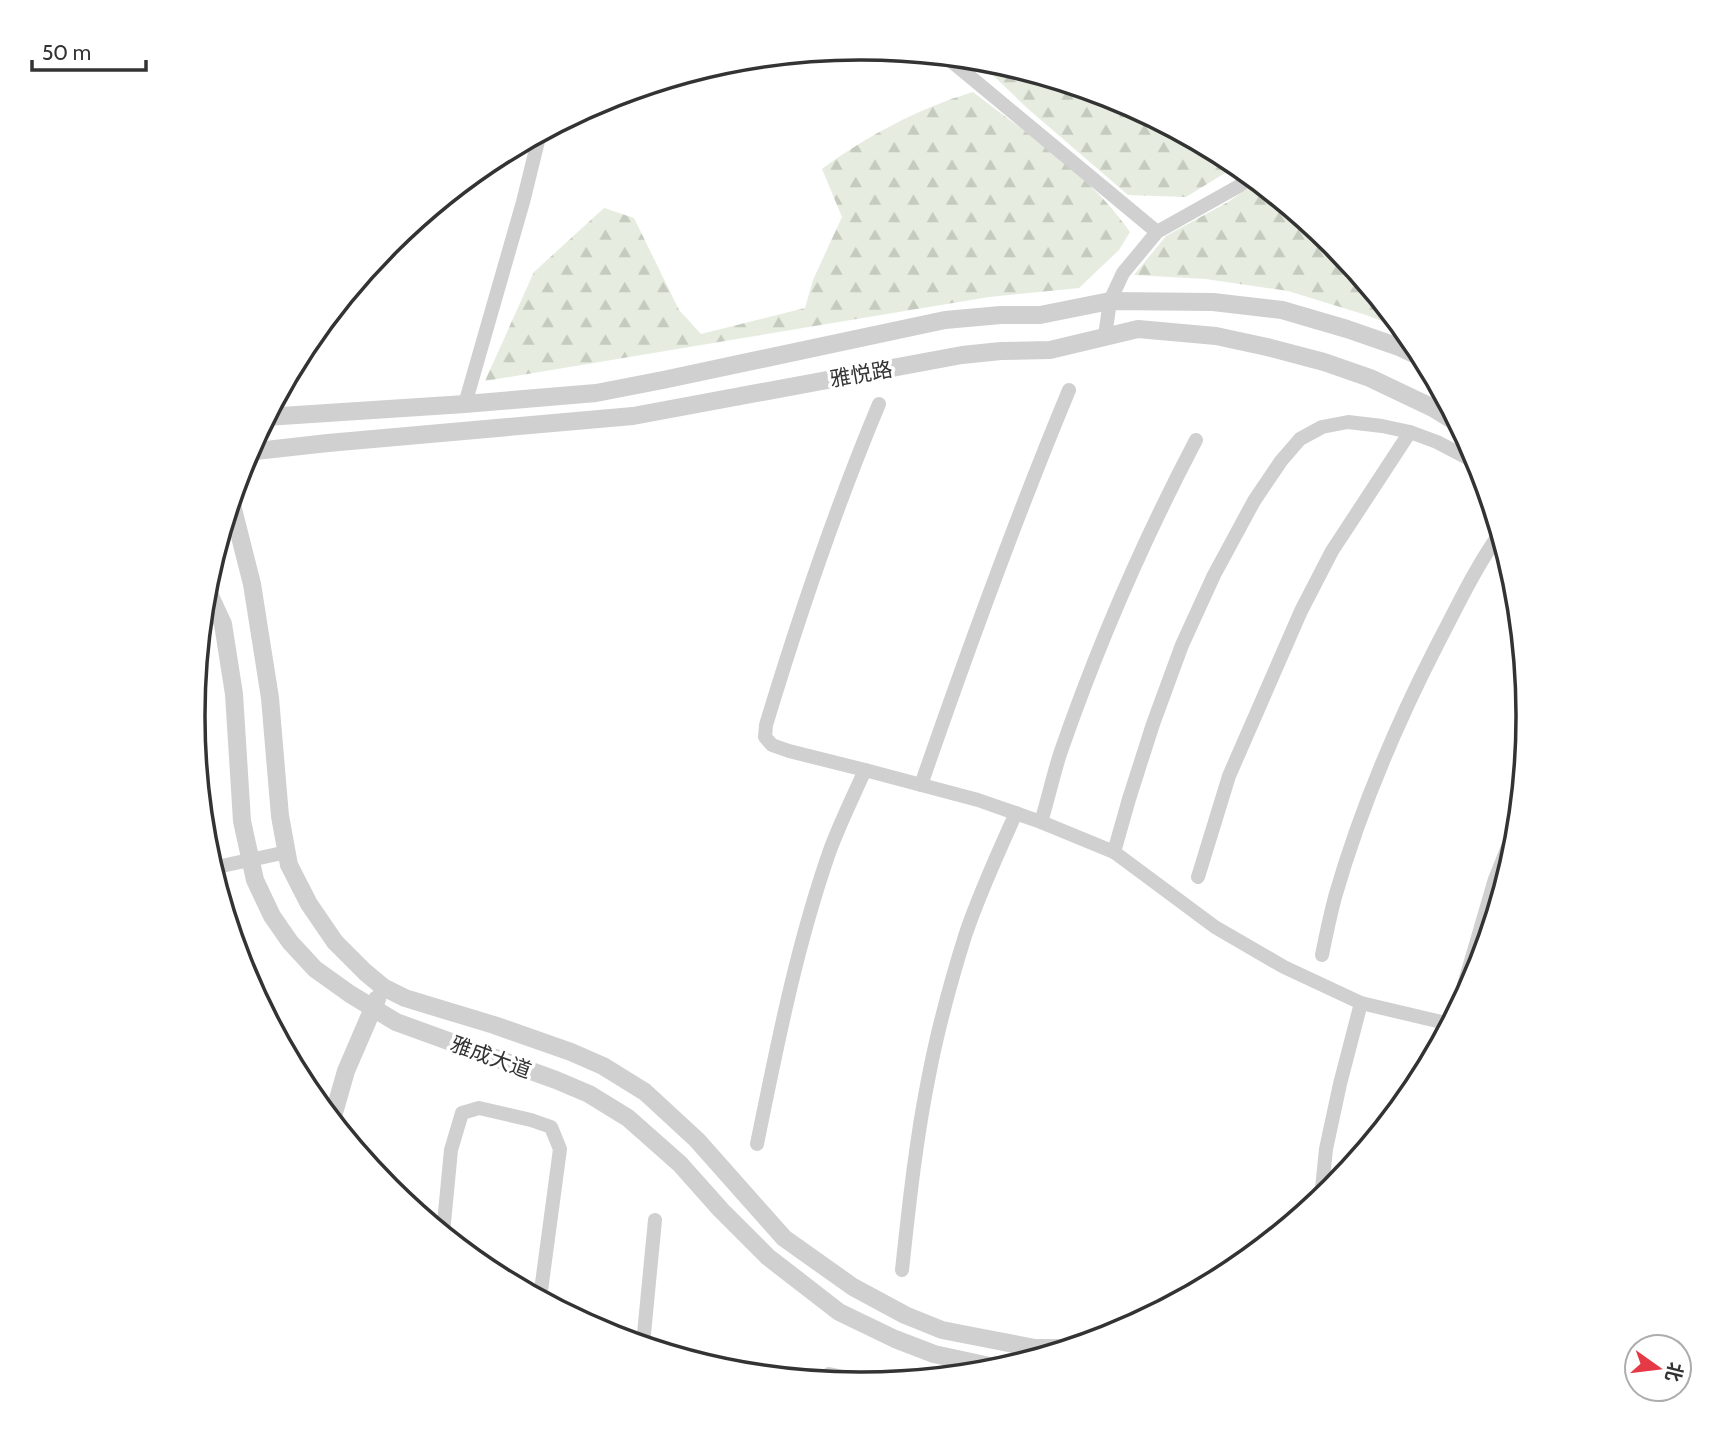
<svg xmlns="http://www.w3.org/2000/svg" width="1721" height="1431" font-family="Cabin,'Noto Sans SC',sans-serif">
	<defs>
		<pattern id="forest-firs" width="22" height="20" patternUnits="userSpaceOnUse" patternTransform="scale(1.75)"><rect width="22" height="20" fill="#e6ecdf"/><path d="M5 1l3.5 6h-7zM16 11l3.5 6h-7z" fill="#c6cbc0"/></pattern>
	</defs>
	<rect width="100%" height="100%" fill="#fff"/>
	<!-- forest -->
	<g fill="url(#forest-firs)">
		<path d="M976,59l15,1 126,38 115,62 6,5 -52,32 -58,-2 -101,-87z"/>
		<path d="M973,92c54,42 117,82 157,140l-11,18 -40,38 -90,9 -504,84 49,-109 70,-64 30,10 45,92 22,24 104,-26 8,-28 29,-63 -20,-48c45,-33 97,-61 151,-77z"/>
		<path d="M1258,181l75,62 72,87 -39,-15 -78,-24 -82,-12 -72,-4 32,-39 62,-34z"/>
	</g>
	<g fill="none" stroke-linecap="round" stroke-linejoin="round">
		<!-- minor -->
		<g stroke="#d0d0d0" stroke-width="14">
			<path d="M944,55l213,177"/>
			<path d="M1105,336l5,-35 13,-28 34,-41 82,-46 13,-10"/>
			<path d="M465,404l58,-202 17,-69"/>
			<path d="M879,404c-44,105 -80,212 -113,321l-1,12 7,8 17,6 76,19 113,30 63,22 73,30 101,75 69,40 77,36 89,21"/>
			<path d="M921,785c46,-133 94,-265 148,-395"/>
			<path d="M1041,822c7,-23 12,-46 19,-68 37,-107 83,-213 136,-314"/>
			<path d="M1114,852l15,-53 24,-75 29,-79 32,-70 40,-74 27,-40 19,-22 22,-12 26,-5 34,4 28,6 27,10 42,22"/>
			<path d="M212,868l75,-16"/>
			<path d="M1198,877l31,-101 72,-165 31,-60 78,-119"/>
			<path d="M1322,955c4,-20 8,-39 13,-58 25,-87 61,-172 102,-252 20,-38 38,-77 63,-112"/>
			<path d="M1464,985l31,-106 24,-60"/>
			<path d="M757,1144c20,-98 39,-196 72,-291 10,-28 24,-56 36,-83"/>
			<path d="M1321,1198l5,-49 14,-65 21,-81"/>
			<path d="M443,1233l8,-83 11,-37 17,-5 52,12 20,7 9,22 -20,149"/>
			<path d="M902,1270c7,-65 14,-131 27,-195 9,-47 22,-94 36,-139 14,-42 33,-83 51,-123"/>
			<path d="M643,1344l12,-124"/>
			<path d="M827,1380l2,-6 43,9"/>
		</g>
		<!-- tertiary -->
		<g stroke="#d0d0d0" stroke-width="18">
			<path d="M266,417l199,-13 131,-11 67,-13 282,-60 56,-5h39l70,-14 103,1 69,8 65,19 52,18 25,12"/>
			<path d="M247,452l81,-9 305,-27 329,-61 39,-4 49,-1 88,-21 78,7 51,11 57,15 46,16 63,30 26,16"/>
			<path d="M231,501l21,83 18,114 10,118 9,49 20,39 26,38 30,30 18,15 22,11 89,27 77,27 32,14 42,26 52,48 87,98 69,49 52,28 37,15 41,8 52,10h30"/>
			<path d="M205,585l18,39 11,70 8,127 13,59 17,36 18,26 25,27 35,25 46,28 160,58 33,14 39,24 52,46 41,46 47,47 71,55 56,27 39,15 65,14"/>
			<path d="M332,1120l14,-49 31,-72"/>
		</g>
	</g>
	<g text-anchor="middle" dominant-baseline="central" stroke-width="7" stroke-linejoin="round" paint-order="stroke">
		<!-- street labels -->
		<g font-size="21" fill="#333" stroke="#fff">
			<text transform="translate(861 374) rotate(-10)">雅悦路</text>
			<text transform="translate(491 1057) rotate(20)">雅成大道</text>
		</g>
	</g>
	<!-- crop -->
	<path d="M0 0H1721V1431H0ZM860 60H861A655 655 0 0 1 1516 715V717A655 655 0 0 1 861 1372H860A655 655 0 0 1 205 717V715A655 655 0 0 1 860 60Z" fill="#fff" fill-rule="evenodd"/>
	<path fill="none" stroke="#333" stroke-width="3.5" d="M860 60H861A655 655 0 0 1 1516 715V717A655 655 0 0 1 861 1372H860A655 655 0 0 1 205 717V715A655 655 0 0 1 860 60Z"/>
	<!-- north arrow -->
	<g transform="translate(1658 1368) rotate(104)"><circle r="33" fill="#ffffff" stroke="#adadad" stroke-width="2"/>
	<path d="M0-5L12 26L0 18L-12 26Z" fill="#e63946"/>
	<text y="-10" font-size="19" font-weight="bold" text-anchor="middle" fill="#333333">北</text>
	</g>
	<!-- scale -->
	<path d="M32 60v10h114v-10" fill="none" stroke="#333333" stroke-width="3.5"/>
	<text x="42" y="60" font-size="21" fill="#333333" stroke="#ffffff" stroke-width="5" paint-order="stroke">50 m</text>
</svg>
